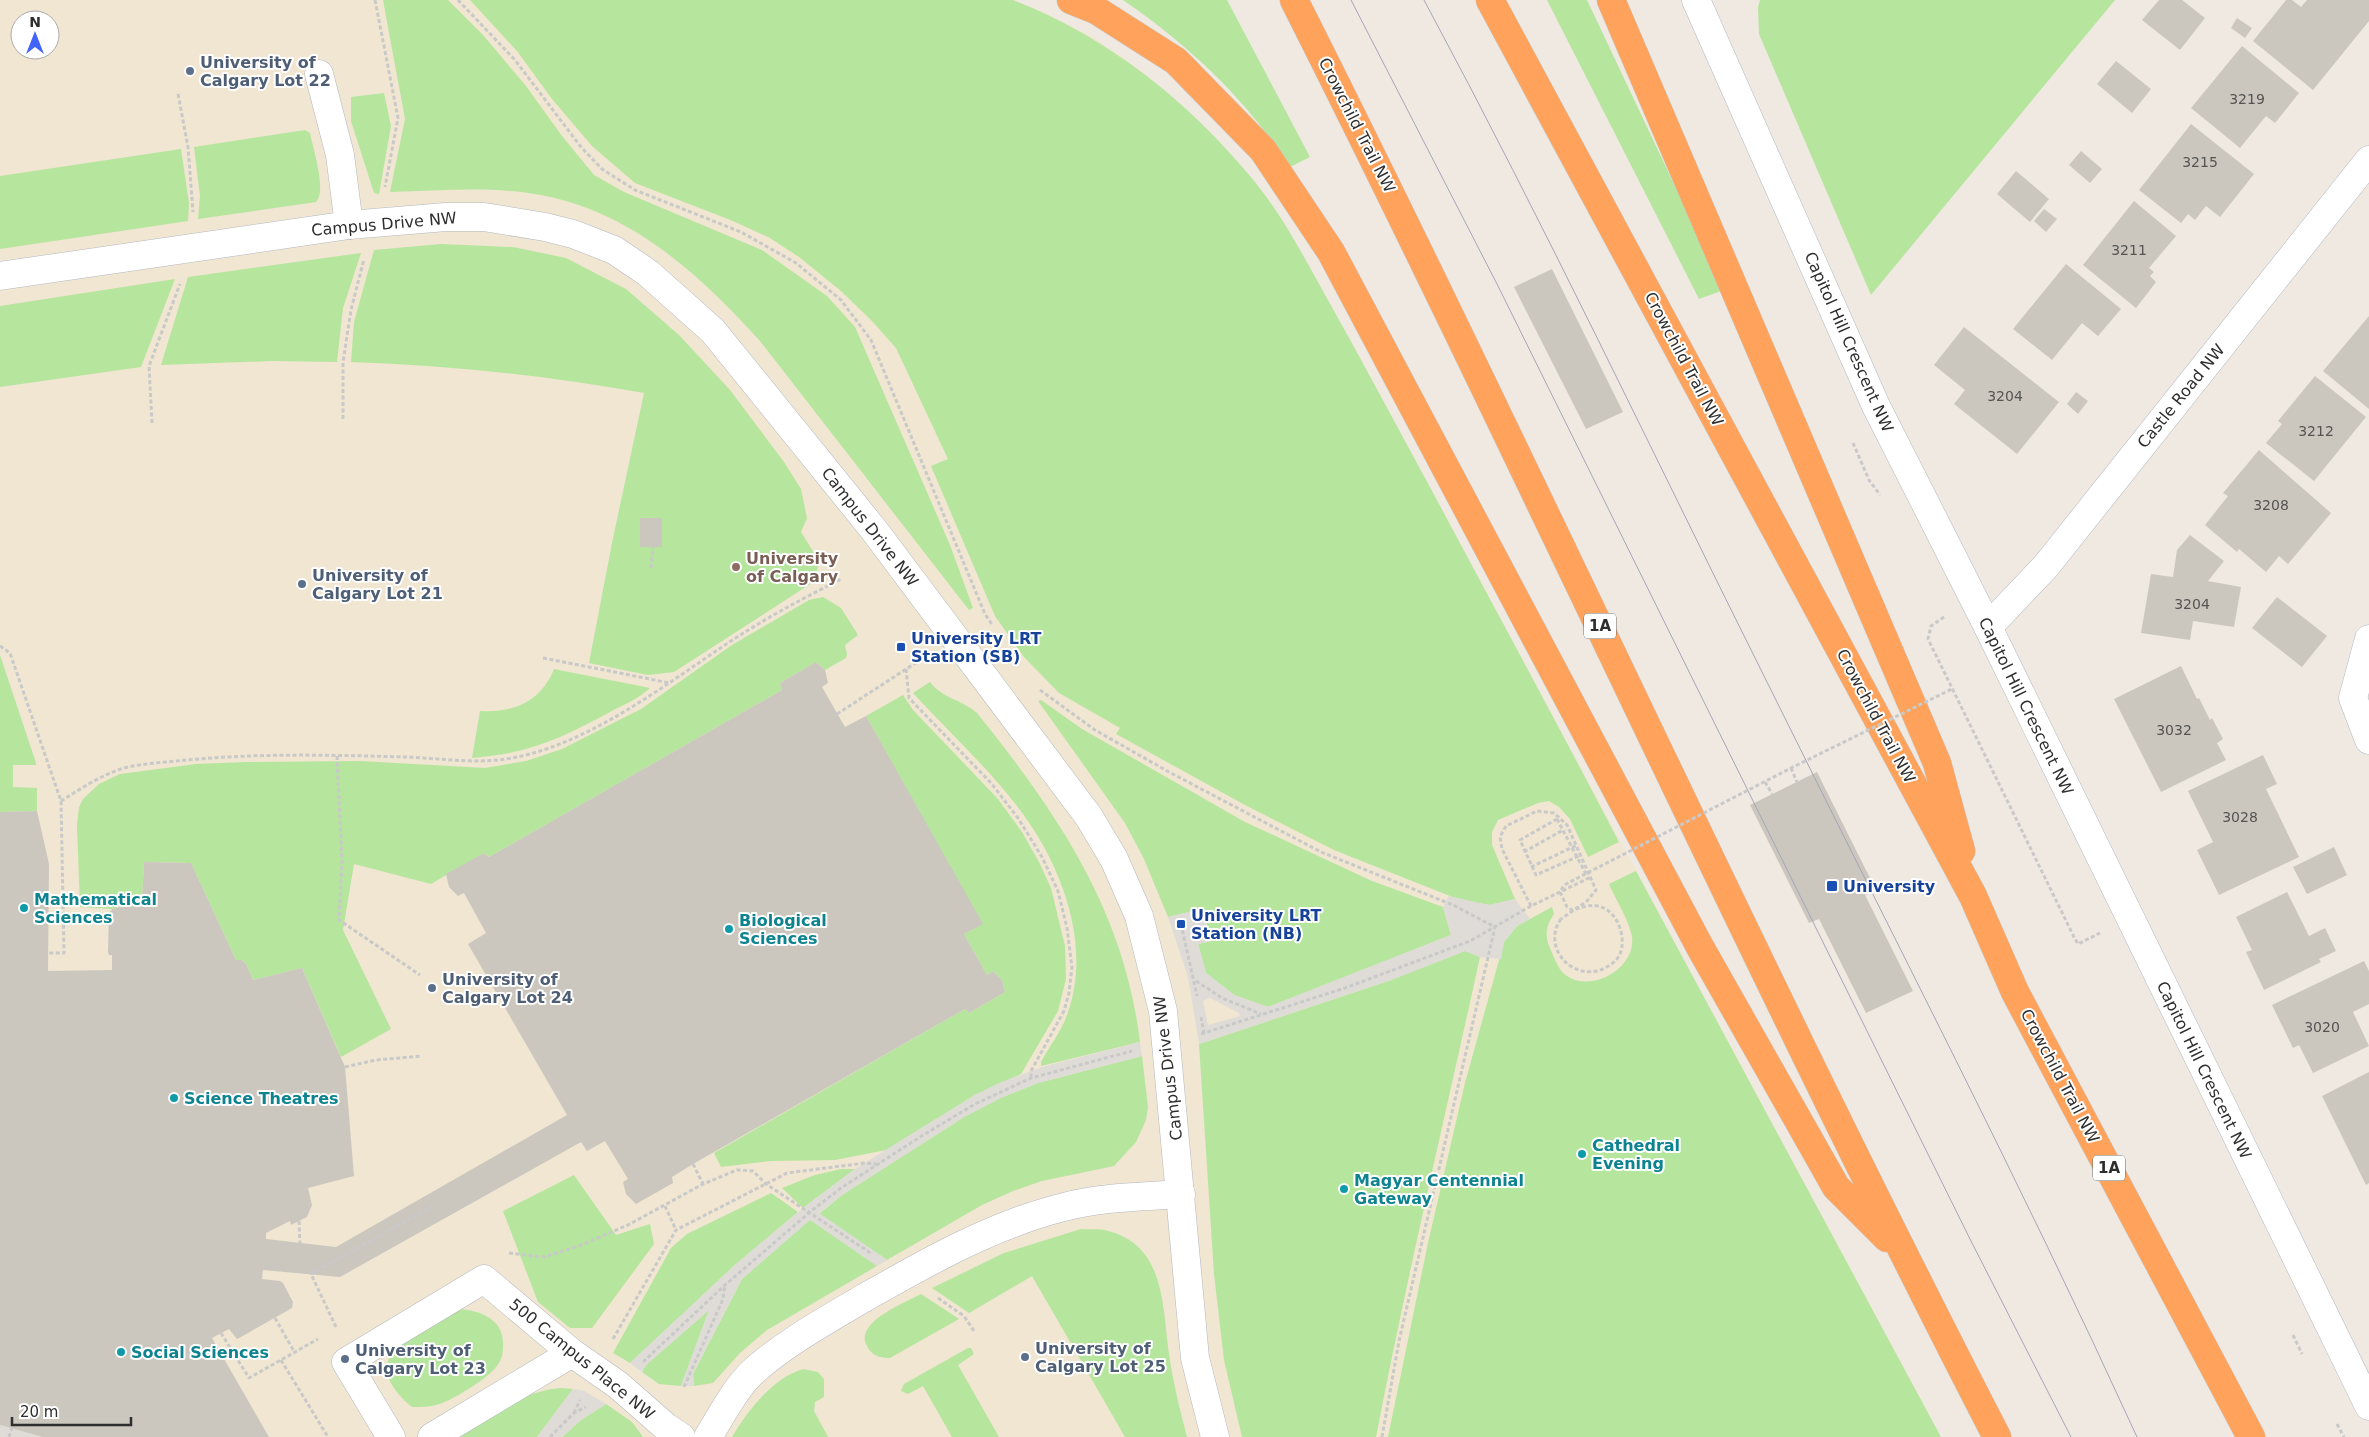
<svg xmlns="http://www.w3.org/2000/svg" width="2369" height="1437" font-family="'DejaVu Sans',sans-serif">
	<rect width="100%" height="100%" fill="#efe9e1"/>
	<!-- education -->
	<path fill="#f0e6d1" fill-rule="evenodd" d="M0,0h1013l30,12 51,26 46,32 35,30 75,76 37,51 68,121 586,1089h-1941zM20,20h30v30h-30z"/>
	<!-- green -->
	<g fill="#b6e59e">
		<path d="M383,0h65l35,35 43,51 36,50 32,39 30,17 138,58 65,46 28,31 95,218 23,63 -4,2 -209,-269c-62,-68 -131,-132 -225,-147 -47,-8 -97,-3 -145,-2l15,-73z"/>
		<path d="M470,0h543c93,36 173,99 237,176 32,38 55,83 79,126 35,62 68,125 102,187 63,118 126,234 188,353l-31,15 -18,-38 -11,-12 -10,-6 -11,2 -40,17 -6,12v13l23,54 -25,6 -30,-5 -126,-50 -89,-45 -129,-71 4,-6 -61,-35 -35,-36 -29,-41 -64,-150 17,-7 -52,-111 -24,-27 -31,-30 -42,-34 -29,-19 -37,-17 -98,-38 -43,-37 -40,-47 -35,-48z"/>
		<path d="M1123,0h104l83,157 -20,10c-44,-68 -100,-121 -167,-167z"/>
		<path d="M1547,0h40l137,290 -25,9z"/>
		<path d="M1760,0h355l-244,295 -112,-261 -1,-27z"/>
		<path d="M384,93l7,33 -12,68 -5,-1 -23,-72v-24z"/>
		<path d="M305,130l5,3c3,16 17,57 6,69l-118,17 2,-23 -6,-49z"/>
		<path d="M181,149l8,54 -1,18 -188,28v-73z"/>
		<path d="M441,244l72,3 53,11 60,31 53,46 51,55 54,72 17,27 6,29 -6,14 18,29 -4,20 -141,91 -26,3 -59,-12 23,-120 32,-150c-97,-17 -194,-28 -293,-31l3,-40 20,-72z"/>
		<path d="M361,253l-18,55 -6,54 -65,-1 -111,4 27,-88z"/>
		<path d="M175,279l-34,88 -141,20v-81z"/>
		<path d="M823,597l18,11 17,27 -13,10 2,9 -1,4 -21,12 -9,-8 -36,21 2,7 -293,167 -5,-4 -53,31 -77,-20 -11,66 48,99 -50,28 -39,-89 -49,12 -7,-16 -4,-4h-6l-45,-97 -47,-1 -2,40 -30,7 -32,-2 -3,-82 2,-18 4,-8 16,-15 21,-10 76,-10 50,-2 114,-1 125,7 41,-7 36,-12 79,-40 91,-64 77,-45z"/>
		<path d="M0,655l36,108v2h-23v22l24,1v23l-37,1z"/>
		<path d="M554,669l96,19c-10,10 -27,17 -40,24 -48,26 -82,42 -138,46l8,-47c33,2 61,-9 74,-42z"/>
		<path d="M930,682c13,17 31,17 47,31 81,101 147,197 163,329l-99,24v-4c9,-17 23,-34 28,-53 23,-70 -11,-153 -56,-208 -30,-38 -67,-72 -100,-108z"/>
		<path d="M903,695l10,15 85,89 24,33 17,30 12,26 14,58 1,33 -8,32 -37,63 -46,21 -89,55 -51,10 -64,1 -50,6 -7,-14 251,-144 4,4 36,-21 -3,-12 -9,-9 -6,4 -23,-41 18,-10 -116,-208z"/>
		<path d="M1041,700l41,29 163,93 127,59 71,26 8,28 -183,72 -34,-12 -28,-22 -8,-29 14,-3 -10,-32 -34,8 -24,-58 -19,-36 -87,-122z"/>
		<path d="M1636,871l305,566h-553l40,-194 37,-160 39,-141 13,-16 35,-19 2,7c-10,14 -9,24 -2,39 4,8 7,18 15,23 25,17 69,-8 65,-39 -2,-15 -17,-39 -23,-53z"/>
		<path d="M1465,951l15,6c-35,160 -73,319 -104,480h-134l-18,-77 -10,-86 -15,-230 192,-64z"/>
		<path d="M1142,1056l6,51 -2,13 -10,22 -22,24 -72,15 -29,10 -31,14 -95,55 -68,-46 23,-19 122,-78 36,-19 38,-15z"/>
		<path d="M841,1169h14l-52,39 -21,-20 33,-13z"/>
		<path d="M574,1175l42,60 34,-11 4,20 -62,84h-22l-32,-26 -35,-91z"/>
		<path d="M771,1193l27,19 -62,52 -106,99 -17,-10 58,-105 16,-14z"/>
		<path d="M810,1219l67,47 -110,64 -27,23 -27,30 -19,3 -1,-12 49,-95z"/>
		<path d="M1081,1229c8,1 19,-1 27,2 58,15 54,75 61,123 4,28 11,56 18,83h-62l-93,-161 -63,37 -37,-25 72,-35z"/>
		<path d="M921,1294l38,25 -69,39c-10,0 -18,-2 -23,-12 -13,-24 38,-43 54,-52z"/>
		<path d="M458,1309c22,1 46,10 45,36 0,9 -1,15 -7,22 -8,11 -40,31 -54,36 -9,4 -20,4 -30,4 -61,-52 4,-74 46,-98z"/>
		<path d="M709,1310l-28,76 -22,-2 -17,-12 4,-7z"/>
		<path d="M968,1348h3l3,6 -16,11 41,72h-47l-29,-51 -15,8 -7,-3 3,-7z"/>
		<path d="M803,1369l15,3 6,7v18l-9,5 -1,9 14,26h-96c16,-27 41,-59 71,-68z"/>
		<path d="M561,1388l12,1 -36,48h-83c33,-19 69,-47 107,-49z"/>
		<path d="M606,1404l26,18 11,15h-81l19,-17z"/>
	</g>
	<!-- plaza -->
	<g fill="#dfdcd8" fill-rule="evenodd">
		<path d="M1449,896l40,9 26,-6 15,20 -13,7 -13,16 -3,17 -21,-2 -15,-6 -74,29 -192,64 -11,-67 -20,-60 34,-8 10,32 -14,3 8,29 28,22 34,12 183,-72 -8,-28zM1210,998l29,15 1,3 -32,9 -5,-24z"/>
		<path d="M1140,1042l2,14 -104,27 -37,15 -37,19 -122,78 -23,18 68,47 -10,6 -67,-46 -68,59 -49,94 1,13h-13l28,-76 -63,55 -4,7 -12,-9 106,-99 67,-56 52,-39 120,-74 24,-12 43,-16z"/>
		<path d="M573,1389l11,2 22,13 -25,16 -19,17h-25z"/>
		<path d="M0,1425l42,10 1,2h-43z"/>
	</g>
	<!-- building -->
	<g fill="#cbc7bf">
		<path d="M2159,0h23l23,18 -25,32 -38,-30z"/>
		<path d="M2286,0h6l9,7 6,-7h62v21l-56,69 -60,-49z"/>
		<path d="M2237,18l15,10 -7,10 -14,-10z"/>
		<path d="M2242,46l57,47 -24,30 -9,-7 -26,32 -49,-40z"/>
		<path d="M2116,61l35,28 -19,24 -35,-29z"/>
		<path d="M2191,124l63,50 -34,43 -14,-11 -11,14 -7,-6 -7,9 -42,-33z"/>
		<path d="M2081,151l21,18 -12,14 -21,-18z"/>
		<path d="M2016,171l33,28 -19,23 -33,-28z"/>
		<path d="M2134,201l42,35 -27,32 5,4 -4,4 6,6 -20,26 -53,-43z"/>
		<path d="M2044,209l13,10 -11,13 -12,-11z"/>
		<path d="M2066,264l55,45 -23,27 -16,-13 -30,37 -39,-31z"/>
		<path d="M1552,269l71,143 -37,17 -72,-142z"/>
		<path d="M2369,316v93l-46,-38z"/>
		<path d="M1964,327l95,75 -42,52 -63,-50 11,-14 -31,-25z"/>
		<path d="M2315,376l51,41 -52,64 -48,-38 16,-19 -4,-3z"/>
		<path d="M2076,392l12,9 -10,13 -11,-10z"/>
		<path d="M2259,450l72,63 -43,51 -9,-8 -13,16 -27,-23 -2,3 -32,-27 23,-29 -5,-3z"/>
		<rect x="640" y="518" width="22" height="29"/>
		<path d="M2190,535l34,26 -16,20 33,6 -7,40 -41,-6 -3,19 -49,-7 10,-59 22,3 4,-27z"/>
		<path d="M2277,597l50,39 -25,31 -50,-39z"/>
		<path d="M816,662l9,8 3,13 -6,4 23,40 21,-11 117,208 -19,10 23,41 6,-4 9,9 3,12 -36,21 -4,-4 -272,155 -21,13 1,6 -37,21 -10,-10 -3,-12 5,-3 -23,-38 -18,10 -6,-9 -241,135 -77,-7 -1,9 18,2 3,2 10,19 -1,6 -51,29 -4,2 -8,-10 -17,9 57,99h-226l-43,-12v-613l37,-1 12,53 -1,107 64,-1v-15h-3l-1,-3 1,-39 3,-4 30,-7 2,-40 47,1 45,97h6l4,4 7,16 49,-12 43,99 9,109 -46,12 4,17 -5,12 -16,8 -1,-4 -24,12v6l70,8 231,-132 -99,-171 18,-11 -22,-40 -6,3 -9,-9 -3,-13 38,-21 5,4 293,-167 -2,-7z"/>
		<path d="M2181,666l16,33 2,-1 11,22 2,-2 11,21 -6,4 9,17 -65,32 -47,-93z"/>
		<path d="M2263,755l14,29 -11,5 33,68 -80,38 -22,-45 16,-8 -25,-51z"/>
		<path d="M1817,772l59,118 -11,5 48,96 -47,22 -47,-94 -10,4 -59,-118z"/>
		<path d="M2334,847l13,28 -40,19 -14,-27z"/>
		<path d="M2287,892l22,44 16,-8 11,23 -17,8 2,3 -57,28 -18,-38 6,-2 -16,-33z"/>
		<path d="M2364,961l5,10v33l-16,8 16,34 -56,27 -14,-28 -6,3 -21,-43z"/>
		<path d="M2369,1072v111l-3,2 -44,-89z"/>
	</g>
	<g fill="none" stroke-linecap="round" stroke-linejoin="round">
		<!-- minor casing -->
		<g stroke="#b4b7c1" stroke-width="29">
			<g id="minor">
				<path d="M1696,0l180,406 112,221 381,779"/>
				<path d="M319,74l21,81 9,70"/>
				<path d="M0,276l349,-51 97,-8h38l61,10 28,7 41,16 34,23 65,58 161,199 215,287 25,42 25,57 24,95 32,347 20,79"/>
				<path d="M1988,627l58,-61 323,-406"/>
				<path d="M2369,639l-16,59 16,42"/>
				<path d="M391,1437l-45,-75 138,-83 88,74 46,32 48,42 15,10"/>
				<path d="M432,1437l140,-84"/>
				<path d="M708,1437c14,-22 28,-51 48,-68 30,-26 67,-47 101,-67 65,-37 134,-77 207,-95 37,-10 78,-10 117,-13"/>
			</g>
		</g>
		<!-- highway casing -->
		<g stroke="#c9c9c9" stroke-width="29">
			<g id="highway">
				<path d="M1071,0l25,10 80,51 87,89 68,102 369,695 136,240 51,51"/>
				<path d="M1294,0c240,476 458,963 703,1437"/>
				<path d="M1490,0l483,896 42,96 236,445"/>
				<path d="M1611,0l326,763 24,88"/>
			</g>
		</g>
		<!-- path -->
		<g stroke="#c9c9c9" stroke-width="3" stroke-dasharray="4 2.5" stroke-linecap="butt">
			<path d="M375,0l23,118 -13,69"/>
			<path d="M458,0l57,60 66,87 21,22 33,21 106,42 55,31 45,37 30,40 114,274 8,12"/>
			<path d="M178,94l10,53 5,65"/>
			<path d="M343,419v-57l8,-52 13,-51"/>
			<path d="M152,423l-3,-57 31,-82"/>
			<path d="M1853,443l16,37 11,15"/>
			<path d="M651,568l2,-21"/>
			<path d="M1944,617l-13,9 -3,13 146,298 4,7 22,-11"/>
			<path d="M0,646l10,7 51,148 3,152h-17"/>
			<path d="M543,658l127,25"/>
			<path d="M906,669l3,29 82,85 27,35 24,39 16,34 9,37 5,39 -3,26 -5,18 -33,60v7"/>
			<path d="M1040,690l55,40 74,42 152,80 132,53 42,22"/>
			<path d="M837,714l80,-52"/>
			<path d="M337,756l5,105 -3,59 81,55"/>
			<path d="M1791,768l6,14"/>
			<path d="M1765,782l7,12"/>
			<path d="M61,801c21,-13 43,-28 67,-34 19,-4 40,-5 59,-7 72,-7 146,-5 218,-3 34,1 67,7 101,2 79,-12 156,-72 222,-116 36,-24 74,-44 113,-64"/>
			<path d="M1557,819l-37,21 16,35 45,-20"/>
			<path d="M1524,852l39,-22"/>
			<path d="M1531,867l46,-22"/>
			<path d="M1531,906l-29,-57 -2,-12 6,-11 31,-15 17,2 13,12 29,65 -9,11 -26,18"/>
			<path d="M1181,924l16,72"/>
			<path d="M1196,981l26,17 39,16"/>
			<path d="M1201,1017l3,16"/>
			<path d="M1201,1034l144,-46 125,-47 61,-35 60,-29"/>
			<path d="M345,1067l31,-7 46,-4"/>
			<path d="M693,1164l10,20"/>
			<path d="M665,1206l11,24"/>
			<path d="M299,1221l1,22"/>
			<path d="M509,1253l35,4 35,-11 49,-21 75,-41 34,-14 16,1 13,13 106,70"/>
			<path d="M938,1298l26,18 10,15"/>
			<path d="M275,1318l20,35"/>
			<path d="M336,1327l-25,-53 122,-68"/>
			<path d="M221,1333l28,45 69,-39"/>
			<path d="M2293,1335l9,19"/>
			<path d="M613,1339l63,-109 111,-57 78,-10 11,1"/>
			<path d="M281,1360l47,77"/>
			<path d="M643,1362l82,-77 85,-73 31,-24 79,-51 55,-33 56,-26 101,-27"/>
			<path d="M684,1387l39,-88 2,-14"/>
			<path d="M574,1413l6,-13"/>
			<path d="M2337,1424l7,13"/>
			<path d="M9,1437l3,-9"/>
			<path d="M550,1437l24,-24 12,-6"/>
			<path d="M1382,1437l17,-96 96,-414"/>
		</g>
		<!-- minor -->
		<use href="#minor" stroke="#fff" stroke-width="28"/>
		<!-- highway -->
		<use href="#highway" stroke="#ffa35c" stroke-width="28"/>
		<!-- tram -->
		<g stroke="#a3a6b8" stroke-width="1">
			<path d="M1351,0l146,284 474,957 100,196"/>
			<path d="M1424,0c121,225 230,456 344,684 124,251 253,499 369,753"/>
		</g>
		<!-- path-bridge -->
		<g stroke="#c9c9c9" stroke-width="3" stroke-dasharray="4 2.5" stroke-linecap="butt">
			<path d="M1557,819l29,55"/>
			<path d="M1561,919c-22,30 18,72 53,43 17,-14 6,-52 -16,-56 -9,-2 -17,2 -26,4l-5,-3 -7,-15 4,-7 227,-117 161,-79"/>
		</g>
	</g>
	<!-- markers -->
	<g fill="#5c6f8a" stroke="#fff" stroke-width="2">
		<circle cx="190" cy="71" r="5"/>
		<circle cx="302" cy="584" r="5"/>
		<circle cx="432" cy="988" r="5"/>
		<circle cx="1025" cy="1357" r="5"/>
		<circle cx="345" cy="1359" r="5"/>
	</g>
	<circle fill="#8d6e63" stroke="#fff" stroke-width="2" cx="736" cy="567" r="5"/>
	<g fill="#1a4fb4" stroke="#fff" stroke-width="2">
		<rect x="896" y="642" width="10" height="10" rx="2.5"/>
		<rect x="1826" y="880" width="12" height="12" rx="2.5"/>
		<rect x="1176" y="919" width="10" height="10" rx="2.5"/>
	</g>
	<g fill="#0f9aa8" stroke="#fff" stroke-width="2">
		<circle cx="24" cy="908" r="5"/>
		<circle cx="729" cy="929" r="5"/>
		<circle cx="174" cy="1098" r="5"/>
		<circle cx="1582" cy="1154" r="5"/>
		<circle cx="1344" cy="1189" r="5"/>
		<circle cx="121" cy="1352" r="5"/>
	</g>
	<g text-anchor="middle" dominant-baseline="central" stroke-width="4" stroke-linejoin="round" paint-order="stroke">
		<!-- number labels -->
		<g font-size="14" fill="#555452">
			<text x="2247" y="99">3219</text>
			<text x="2200" y="162">3215</text>
			<text x="2129" y="250">3211</text>
			<text x="2005" y="396">3204</text>
			<text x="2316" y="431">3212</text>
			<text x="2271" y="505">3208</text>
			<text x="2192" y="604">3204</text>
			<text x="2174" y="730">3032</text>
			<text x="2240" y="817">3028</text>
			<text x="2322" y="1027">3020</text>
		</g>
		<!-- shield labels -->
		<g fill="#fff" stroke="#6d6d6d" stroke-width="1">
			<rect x="1584" y="613.5" width="32" height="25" rx="4"/>
			<rect x="2093" y="1155.5" width="32" height="25" rx="4"/>
		</g>
		<g font-size="15" font-weight="bold" fill="#2e2e2e">
			<text x="1600" y="626">1A</text>
			<text x="2109" y="1168">1A</text>
		</g>
		<!-- service labels -->
		<g font-size="16" font-weight="bold" fill="#4e5e75" stroke="#fff" text-anchor="start">
			<text x="200" y="62">University of<tspan x="200" dy="18">Calgary Lot 22</tspan></text>
			<text x="312" y="575">University of<tspan x="312" dy="18">Calgary Lot 21</tspan></text>
			<text x="442" y="979">University of<tspan x="442" dy="18">Calgary Lot 24</tspan></text>
			<text x="1035" y="1348">University of<tspan x="1035" dy="18">Calgary Lot 25</tspan></text>
			<text x="355" y="1350">University of<tspan x="355" dy="18">Calgary Lot 23</tspan></text>
		</g>
		<!-- street labels -->
		<g font-size="16" fill="#2e2e2e" stroke="#fff">
			<text transform="translate(1357 125) rotate(63)">Crowchild Trail NW</text>
			<text transform="translate(384 224) rotate(-5)">Campus Drive NW</text>
			<text transform="translate(1849 342) rotate(66)">Capitol Hill Crescent NW</text>
			<text transform="translate(1684 359) rotate(62)">Crowchild Trail NW</text>
			<text transform="translate(2181 396) rotate(-51)">Castle Road NW</text>
			<text transform="translate(870 527) rotate(52)">Campus Drive NW</text>
			<text transform="translate(2026 706) rotate(64)">Capitol Hill Crescent NW</text>
			<text transform="translate(1876 716) rotate(62)">Crowchild Trail NW</text>
			<text transform="translate(1168 1068) rotate(-97)">Campus Drive NW</text>
			<text transform="translate(2204 1070) rotate(64)">Capitol Hill Crescent NW</text>
			<text transform="translate(2060 1076) rotate(62)">Crowchild Trail NW</text>
			<text transform="translate(582 1359) rotate(39)">500 Campus Place NW</text>
		</g>
		<!-- education labels -->
		<g font-size="16" font-weight="bold" fill="#785e54" stroke="#fff" text-anchor="start">
			<text x="746" y="558">University<tspan x="746" dy="18">of Calgary</tspan></text>
		</g>
		<!-- transit labels -->
		<g font-size="16" font-weight="bold" fill="#164399" stroke="#fff" text-anchor="start">
			<text x="911" y="638">University LRT<tspan x="911" dy="18">Station (SB)</tspan></text>
			<text x="1843" y="886">University</text>
			<text x="1191" y="915">University LRT<tspan x="1191" dy="18">Station (NB)</tspan></text>
		</g>
		<!-- culture labels -->
		<g font-size="16" font-weight="bold" fill="#0d838f" stroke="#fff" text-anchor="start">
			<text x="34" y="899">Mathematical<tspan x="34" dy="18">Sciences</tspan></text>
			<text x="739" y="920">Biological<tspan x="739" dy="18">Sciences</tspan></text>
			<text x="184" y="1098">Science Theatres</text>
			<text x="1592" y="1145">Cathedral<tspan x="1592" dy="18">Evening</tspan></text>
			<text x="1354" y="1180">Magyar Centennial<tspan x="1354" dy="18">Gateway</tspan></text>
			<text x="131" y="1352">Social Sciences</text>
		</g>
	</g>
	<!-- north arrow -->
	<g transform="translate(35 35)"><circle r="24" fill="#ffffff" stroke="#ababab"/>
	<path d="M0-4L9 19L0 12L-9 19Z" fill="#4264fb"/>
	<text y="-8" font-size="14" font-weight="bold" text-anchor="middle" fill="#2e2e2e">N</text>
	</g>
	<!-- scale -->
	<path d="M12 1417v8h119v-8" fill="none" stroke="#2e2e2e" stroke-width="2.5"/>
	<text x="20" y="1417" font-size="15" fill="#2e2e2e" stroke="#ffffff" stroke-width="4" paint-order="stroke">20 m</text>
</svg>
